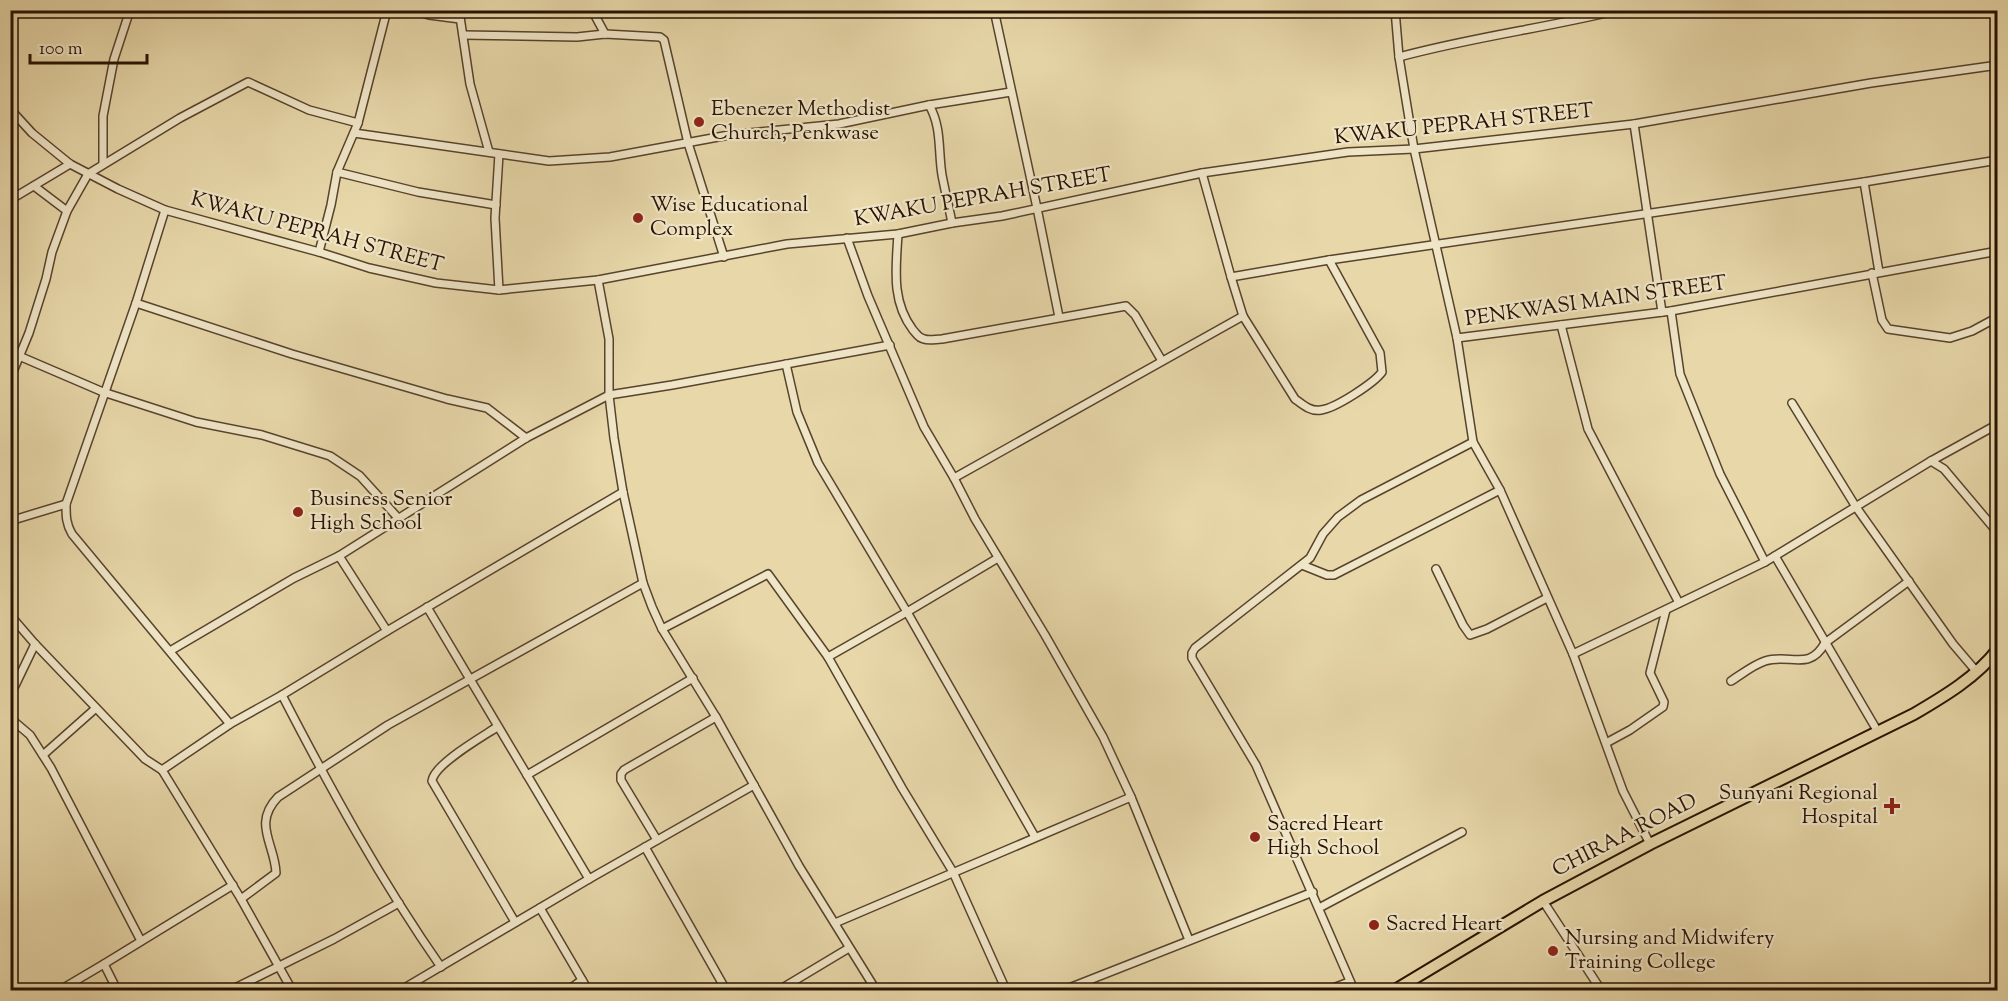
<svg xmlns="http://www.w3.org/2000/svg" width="2008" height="1001" font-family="'Sorts Mill Goudy',serif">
	<rect width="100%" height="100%" fill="#e7d7a9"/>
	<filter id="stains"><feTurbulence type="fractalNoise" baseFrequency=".00333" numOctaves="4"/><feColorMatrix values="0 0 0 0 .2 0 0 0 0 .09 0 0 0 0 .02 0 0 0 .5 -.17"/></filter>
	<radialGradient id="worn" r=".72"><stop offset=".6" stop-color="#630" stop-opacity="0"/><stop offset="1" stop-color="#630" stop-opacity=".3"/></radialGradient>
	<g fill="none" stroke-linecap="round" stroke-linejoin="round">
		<!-- minor casing -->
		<g stroke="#58432c" stroke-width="10">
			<g id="minor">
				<path d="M413,10l16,5 31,4"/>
				<path d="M459,10l11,74 19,68"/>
				<path d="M592,10l13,24"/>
				<path d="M994,10l43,198 22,109"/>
				<path d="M1395,10l4,47 15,92 43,189 214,-27 327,-60"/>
				<path d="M463,35l114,2 28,-3 55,3 4,3 24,103 36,114"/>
				<path d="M1399,57c73,-20 147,-29 220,-47"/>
				<path d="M929,105c13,22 9,46 13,70 3,16 7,32 10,48"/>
				<path d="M10,109l22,24 38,31 48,25 47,21 154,42 50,16 67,15 63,7 99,-10 189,-36 111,-10 54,-11 50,-7 200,-43 146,-21 66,-3 220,-25 237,-41 127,-18"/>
				<path d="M1634,124l28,188"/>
				<path d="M354,133l195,28 61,-4 119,-22 110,-11 90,-19 82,-13"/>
				<path d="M499,154l-4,64 4,72"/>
				<path d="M103,164v-48l11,-57 16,-49"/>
				<path d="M337,172l21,-49 29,-113"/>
				<path d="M1202,173l29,104 98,-17 535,-78"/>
				<path d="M34,186l33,25"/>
				<path d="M10,200l60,-36"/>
				<path d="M165,210l-29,93 -70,201c0,12 0,20 6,30l158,190"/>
				<path d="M898,234c-2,34 -7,67 15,96 4,4 5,8 11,9 5,2 12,0 18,0l184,-33 9,9 27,46"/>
				<path d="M847,238l21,58 56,131 30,51 21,41 70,116 58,102 28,60 58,143"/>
				<path d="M319,252l12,-47 6,-33 81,20 78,13"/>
				<path d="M1879,272l-15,-90 134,-22"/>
				<path d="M1872,273l10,47 6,9 62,9 22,-7 26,-14"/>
				<path d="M598,280l11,59v56l5,43 9,54 20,91 9,24 10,22 54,88 83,149 77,124"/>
				<path d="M136,303l156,51 155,45 40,9 39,30"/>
				<path d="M1671,311l9,63 40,100 45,88"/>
				<path d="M1243,316l52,83c8,6 16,13 26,11 15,-2 53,-27 61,-38l-2,-19 -51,-93"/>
				<path d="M1561,325l27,104 91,174"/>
				<path d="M1457,338l16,104 27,48 73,164 50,137 27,53"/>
				<path d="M19,356l84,36 93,30 66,13 68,21 30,20 39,43"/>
				<path d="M786,364l11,48 21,51 89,149 91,-54"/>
				<path d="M10,379l19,-46 17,-54 6,-27 15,-41 21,-37 92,-56 68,-36 61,28 49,13"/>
				<path d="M1792,403l64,104 97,137 23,27"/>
				<path d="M1931,461l13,8 54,64"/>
				<path d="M954,478l289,-162 -12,-39"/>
				<path d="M623,492l-236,139 -48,-75 187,-118 83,-43 63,-10 218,-40"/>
				<path d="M10,521l56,-17"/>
				<path d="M1775,556l103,176"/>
				<path d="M1302,565l25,10h7l166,-85"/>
				<path d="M1436,569l27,56 7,10 17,-6 60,-31"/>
				<path d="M427,607l162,272 165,-94"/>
				<path d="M10,615l25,29 110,115 17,11"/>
				<path d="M662,629l106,-55 60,83"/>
				<path d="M387,631l-105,64c48,93 99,186 159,272"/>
				<path d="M170,651l124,-73 45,-22"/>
				<path d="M1573,654l192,-92 166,-101 67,-37"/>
				<path d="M1731,681c11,-7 22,-16 34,-20 25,-8 44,11 60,-18l84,-62"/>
				<path d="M282,695l-52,29 -68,46 79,129 51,91"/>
				<path d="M10,696l25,-52"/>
				<path d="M10,718l20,17 21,33 90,173"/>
				<path d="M497,727c-15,10 -63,37 -65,54l83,141"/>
				<path d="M1606,743l24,-13 33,-23 1,-5 -14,-29 16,-63"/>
				<path d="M43,755l53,-47"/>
				<path d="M527,775l166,-97"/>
				<path d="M657,840l-36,-60v-6l3,-4 92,-53"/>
				<path d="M645,847l81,143"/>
				<path d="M241,899l35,-26c-1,-29 -24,-49 2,-76l110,-72 255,-142"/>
				<path d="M1543,901l58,89"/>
				<path d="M540,908l48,82"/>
				<path d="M1319,908l143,-76"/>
				<path d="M835,923l296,-126"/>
				<path d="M60,990l44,-26"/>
				<path d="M117,990l-13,-26 129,-79"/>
				<path d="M231,990l103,-51 65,-36"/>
				<path d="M401,990l188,-111"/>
				<path d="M568,990l14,-10"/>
				<path d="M779,990l70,-42"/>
				<path d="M1006,990l-53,-118 -51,-84 -74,-131 79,-45 128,225"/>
				<path d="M1064,990l249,-98"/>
				<path d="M1328,990l21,-8"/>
				<path d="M1354,990l-98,-225 -64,-107v-5l3,-5 115,-90 13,-24 15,-17 23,-17 112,-58"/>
			</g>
		</g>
		<!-- trunk casing -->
		<g stroke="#281202" stroke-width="14">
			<path id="trunk" d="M1395,990l148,-89 107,-57 264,-130c29,-17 63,-37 84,-65"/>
		</g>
		<!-- minor -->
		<use href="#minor" stroke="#efe5c7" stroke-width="7"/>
		<!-- trunk -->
		<use href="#trunk" stroke="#e7d7a9" stroke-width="10"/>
	</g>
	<!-- markers -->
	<g fill="#8f2418" stroke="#efe5c7" stroke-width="2">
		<circle cx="699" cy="122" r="6"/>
		<circle cx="638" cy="218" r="6"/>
		<circle cx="298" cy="512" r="6"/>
		<path d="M1889 797h6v6h6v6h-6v6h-6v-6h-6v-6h6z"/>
		<circle cx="1255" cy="837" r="6"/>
		<circle cx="1374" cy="925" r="6"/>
		<circle cx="1553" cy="951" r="6"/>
	</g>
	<g text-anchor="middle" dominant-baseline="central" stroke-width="4.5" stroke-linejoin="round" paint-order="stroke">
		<!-- poi labels -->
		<g font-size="21" fill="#281202" stroke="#efe5c7" text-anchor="start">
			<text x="711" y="110">Ebenezer Methodist<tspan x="711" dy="24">Church, Penkwase</tspan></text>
			<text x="650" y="206">Wise Educational<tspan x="650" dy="24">Complex</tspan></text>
			<text x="310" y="500">Business Senior<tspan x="310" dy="24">High School</tspan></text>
			<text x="1878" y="794" text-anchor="end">Sunyani Regional<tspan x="1878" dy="24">Hospital</tspan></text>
			<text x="1267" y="825">Sacred Heart<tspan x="1267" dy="24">High School</tspan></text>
			<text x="1386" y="925">Sacred Heart</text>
			<text x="1565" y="939">Nursing and Midwifery<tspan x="1565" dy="24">Training College</tspan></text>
		</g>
		<!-- street labels -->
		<g font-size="21" fill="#281202" stroke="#efe5c7">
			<text transform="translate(1464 125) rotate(-6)">KWAKU PEPRAH STREET</text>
			<text transform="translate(983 198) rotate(-10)">KWAKU PEPRAH STREET</text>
			<text transform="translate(317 233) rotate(15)">KWAKU PEPRAH STREET</text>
			<text transform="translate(1596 302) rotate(-8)">PENKWASI MAIN STREET</text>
			<text transform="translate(1625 836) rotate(-27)">CHIRAA ROAD</text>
		</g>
	</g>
	<!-- margin -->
	<rect width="2008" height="1001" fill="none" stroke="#e7d7a9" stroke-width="36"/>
	<rect x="12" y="12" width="1984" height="977" fill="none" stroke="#281202" stroke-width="3"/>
	<rect x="18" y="18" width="1972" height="965" fill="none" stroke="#281202" stroke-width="1.5"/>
	<!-- scale -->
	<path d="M30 54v9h117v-9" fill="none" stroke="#281202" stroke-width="3"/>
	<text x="39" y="54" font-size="18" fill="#281202" stroke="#efe5c7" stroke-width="4.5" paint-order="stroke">100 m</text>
	<rect width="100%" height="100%" filter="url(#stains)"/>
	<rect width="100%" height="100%" fill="url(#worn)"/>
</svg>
